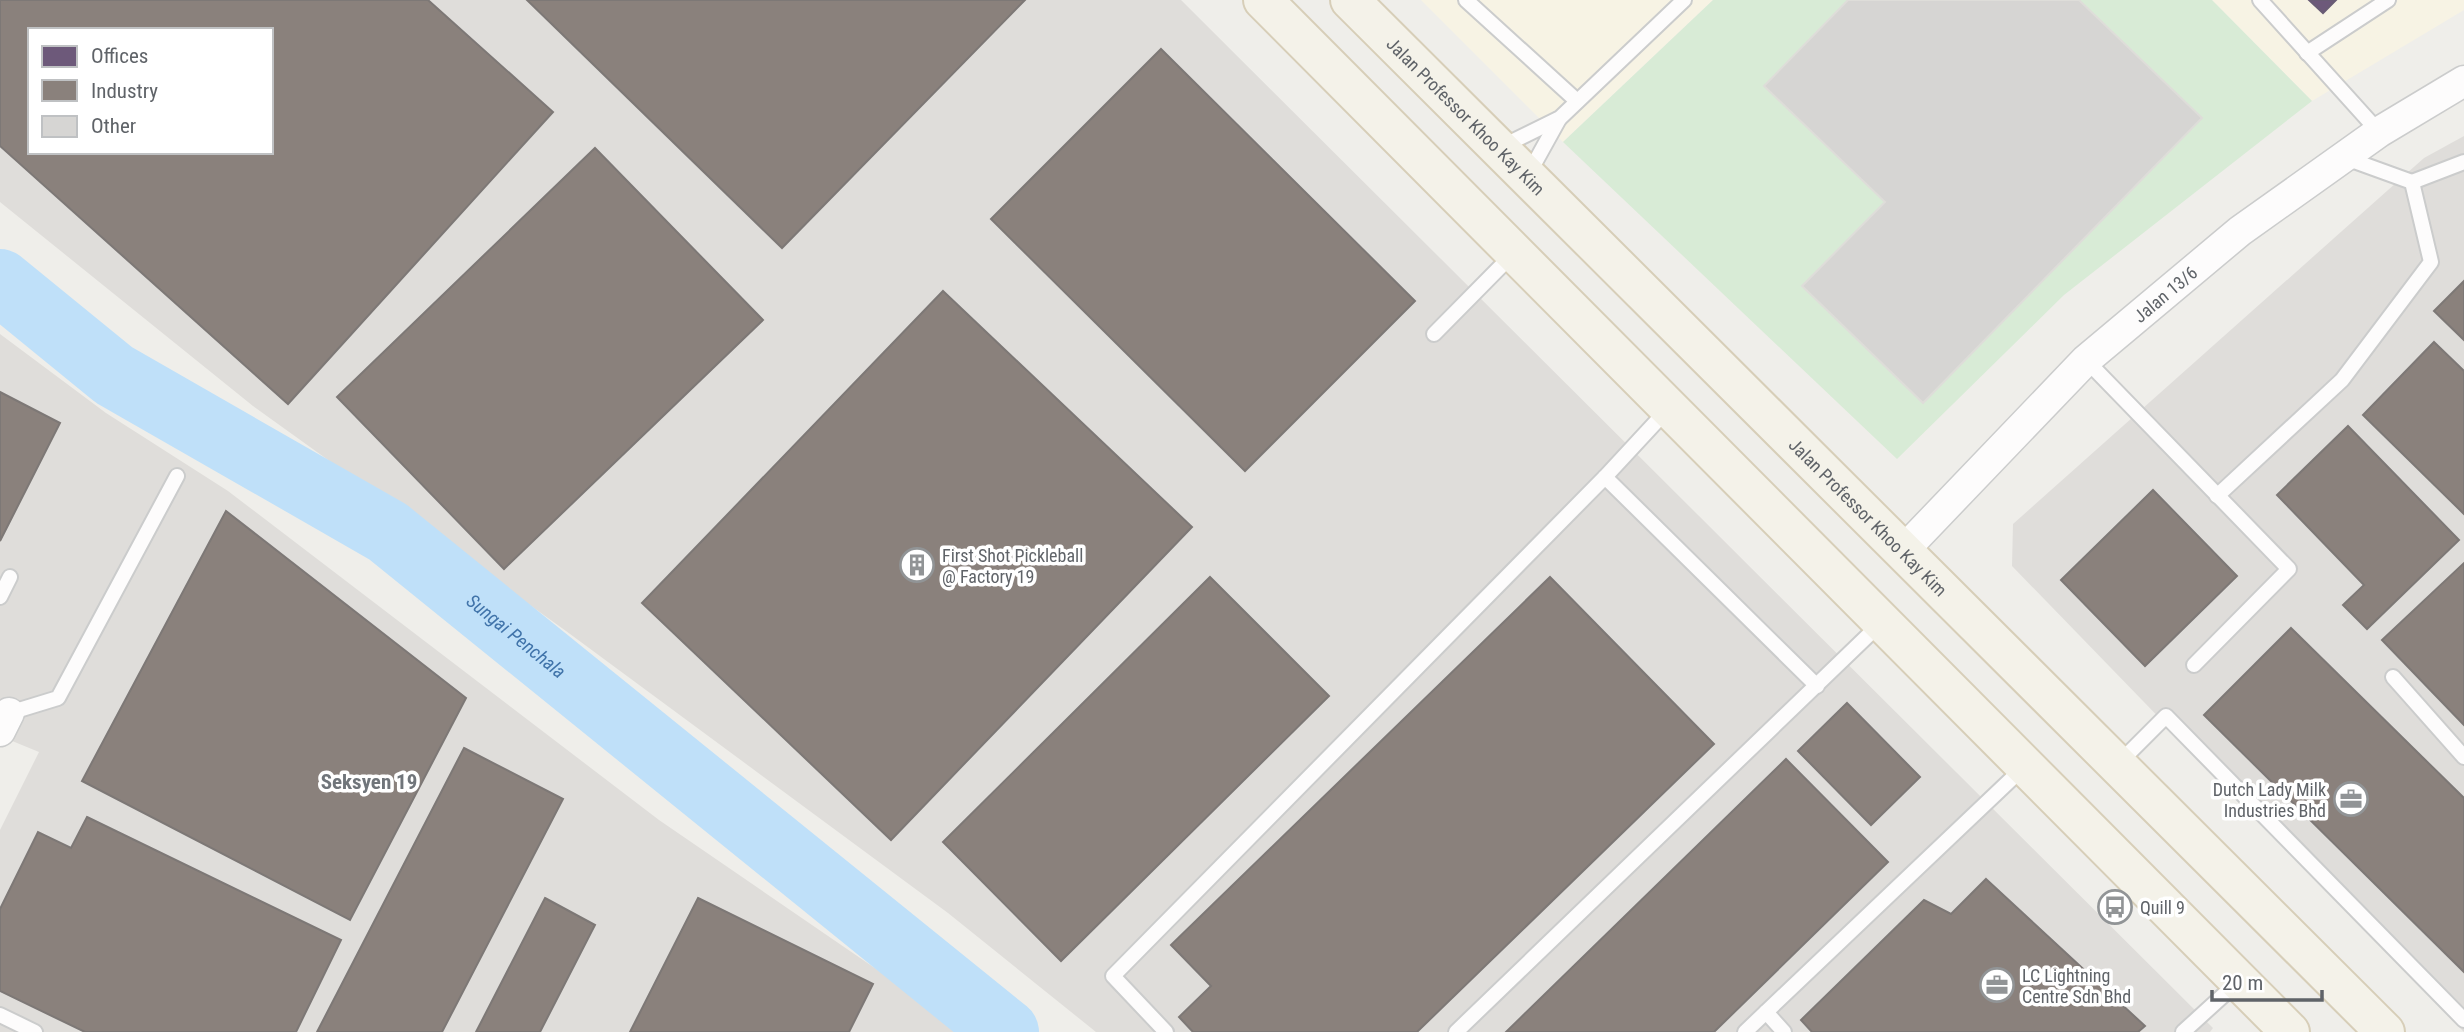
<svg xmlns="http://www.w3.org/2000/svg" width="2464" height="1032" font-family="'Roboto Condensed',sans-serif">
	<rect width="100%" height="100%" fill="#efeeea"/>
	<!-- commercial -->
	<g fill="#f7f3e4">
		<path d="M1421,0h292l-150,142z"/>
		<path d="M2212,0h252v10l-152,91z"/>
	</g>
	<!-- industrial -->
	<g fill="#dfddda" fill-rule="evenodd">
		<path d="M0,0h1181l1032,1028 -3,4h-1114l-148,-119 -382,-282 -313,-225 -253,-204zM30,30h241v122h-241z"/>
		<path d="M2464,136v896l-452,-466 1,-42 411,-366z"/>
		<path d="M0,334l106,79 122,78 431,329 242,166 60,46h-961v-202l39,-78 -39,-16z"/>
	</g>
	<!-- green -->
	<path fill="#d8ebd6" d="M1713,0h499l100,101 -248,194 -167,164 -334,-317z"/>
	<!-- offices -->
	<path fill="#6d597a" stroke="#695c75" stroke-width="2" d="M2309,0h27l-13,13z"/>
	<!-- industry -->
	<g fill="#8a817c" stroke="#7d7876" stroke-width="2" fill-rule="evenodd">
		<path d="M0,0h428l125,112 -265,292 -288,-258zM30,30h241v122h-241z"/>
		<path d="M527,0h498l-243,248z"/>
		<path d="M1161,49l254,252 -170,170 -254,-252z"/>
		<path d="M595,148l168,172 -259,249 -167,-172z"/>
		<path d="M2464,281v59l-30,-29z"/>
		<path d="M943,291l249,236 -301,313 -249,-237z"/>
		<path d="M2434,342l30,29v143l-101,-99z"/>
		<path d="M0,392l60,31 -60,118z"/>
		<path d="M2348,426l111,114 -92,89 -24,-24 21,-20 -87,-90z"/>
		<path d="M2153,490l84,86 -92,90 -84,-86z"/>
		<path d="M226,511l240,187 -116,222 -268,-139z"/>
		<path d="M2464,563v162l-82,-85z"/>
		<path d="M1210,577l119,119 -268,265 -118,-119z"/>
		<path d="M1550,577l164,167 -297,288h-224l-14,-15 32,-31 -40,-41z"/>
		<path d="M2291,628l173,170v174l-260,-257z"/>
		<path d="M1847,703l73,74 -49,48 -73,-74z"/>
		<path d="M464,748l99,51 -121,233h-125z"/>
		<path d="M1786,759l102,103 -174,170h-208z"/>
		<path d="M87,817l254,123 -45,92h-211l-85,-41v-82l38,-77 33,16z"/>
		<path d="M1986,879l159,147 -7,6h-326l-11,-12 123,-120 27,14z"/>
		<path d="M545,898l50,27 -55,107h-64z"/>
		<path d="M698,898l175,86 -24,48h-219z"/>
	</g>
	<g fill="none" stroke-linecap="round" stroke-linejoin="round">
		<!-- river -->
		<path stroke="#bfe0f9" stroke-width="66" id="s1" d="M0,282l114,93 274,157 618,500"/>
	</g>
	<!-- building -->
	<path fill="#d6d5d3" stroke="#deddd9" stroke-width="2" d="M1848,0h231l123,118 -279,285 -121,-117 83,-84 -121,-116z"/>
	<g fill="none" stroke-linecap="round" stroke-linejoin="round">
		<!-- lane casing -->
		<g stroke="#cbcccc" stroke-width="18">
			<g id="lane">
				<path d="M1466,0l111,101"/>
				<path d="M2260,0l119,132"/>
				<path d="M2307,53l81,-53"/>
				<path d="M1501,147l59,-29 124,-118"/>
				<path d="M1528,175l31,-56"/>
				<path d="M2412,182l52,-20"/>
				<path d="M1434,334l80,-81"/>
				<path d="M2086,360l203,209 -95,96"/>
				<path d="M1605,477l212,209"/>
				<path d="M2217,496l125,-116 89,-118 -19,-80 -69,-25"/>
				<path d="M0,597l10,-20"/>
				<path d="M2393,677l71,80"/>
				<path d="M5,712l4,1 49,-15 119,-222"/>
				<path d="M2118,764l48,-48 298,304"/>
				<path d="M1766,1012l18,20"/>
				<path d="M0,1015l35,17"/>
				<path d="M1166,1032l-53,-56 492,-499 63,-68"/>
				<path d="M1456,1032l425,-409"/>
				<path d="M1745,1032l278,-264"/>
				<path d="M2183,1032l56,-51"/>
			</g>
		</g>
		<!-- street casing -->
		<g stroke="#cbcccc" stroke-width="33">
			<g id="street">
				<path id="s2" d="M1902,552l184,-192 154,-129 139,-99 85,-51"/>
				<path d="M0,731l9,-18"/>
			</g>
		</g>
		<!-- primary casing -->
		<g stroke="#d7ceb8" stroke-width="42">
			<g id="primary">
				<path d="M1263,0l1027,1032"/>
				<path id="s3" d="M1350,0l1035,1032"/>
			</g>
		</g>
		<!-- lane -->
		<use href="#lane" stroke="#fdfcfc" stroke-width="14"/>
		<!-- street -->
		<use href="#street" stroke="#fdfcfc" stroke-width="30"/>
		<!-- primary -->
		<use href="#primary" stroke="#f4f2e9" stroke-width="38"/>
	</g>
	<!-- icons -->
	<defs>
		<g id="building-ring" transform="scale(1.75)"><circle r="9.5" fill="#fff" stroke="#919496" stroke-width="1.5"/><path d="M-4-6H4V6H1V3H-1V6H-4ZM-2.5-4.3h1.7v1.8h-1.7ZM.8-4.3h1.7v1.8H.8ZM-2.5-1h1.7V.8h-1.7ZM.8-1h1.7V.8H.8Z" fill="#919496"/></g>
		<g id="office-ring" transform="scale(1.75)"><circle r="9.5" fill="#fff" stroke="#919496" stroke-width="1.5"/><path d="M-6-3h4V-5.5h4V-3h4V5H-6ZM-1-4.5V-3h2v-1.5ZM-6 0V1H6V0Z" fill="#919496"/></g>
		<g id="bus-ring" transform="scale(1.75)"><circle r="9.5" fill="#fff" stroke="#919496" stroke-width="1.5"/><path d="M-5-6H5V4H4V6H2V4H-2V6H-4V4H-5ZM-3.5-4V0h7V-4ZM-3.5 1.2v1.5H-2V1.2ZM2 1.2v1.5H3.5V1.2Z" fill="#919496"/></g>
	</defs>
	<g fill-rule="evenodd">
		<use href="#building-ring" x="917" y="565"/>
		<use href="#office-ring" x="2351" y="799"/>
		<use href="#bus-ring" x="2115" y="907"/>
		<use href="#office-ring" x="1997" y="985"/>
	</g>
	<g text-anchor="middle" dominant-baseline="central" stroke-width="7" stroke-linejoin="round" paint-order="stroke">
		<!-- street labels -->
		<g font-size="18" fill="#5f6368" stroke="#fff">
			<text stroke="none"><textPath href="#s3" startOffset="164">Jalan Professor Khoo Kay Kim</textPath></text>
			<text stroke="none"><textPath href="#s2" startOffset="369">Jalan 13/6</textPath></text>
			<text stroke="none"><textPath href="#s3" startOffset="732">Jalan Professor Khoo Kay Kim</textPath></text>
		</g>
		<!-- poi labels -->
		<g font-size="18" fill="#5f6368" stroke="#fff" text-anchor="start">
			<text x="942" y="555">First Shot Pickleball<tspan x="942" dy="21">@ Factory 19</tspan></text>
			<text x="2326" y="789" text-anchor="end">Dutch Lady Milk<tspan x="2326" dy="21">Industries Bhd</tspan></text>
			<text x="2140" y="907">Quill 9</text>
			<text x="2022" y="975">LC Lightning<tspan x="2022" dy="21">Centre Sdn Bhd</tspan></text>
		</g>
		<!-- water labels -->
		<g font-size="19" font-style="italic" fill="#4174aa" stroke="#fff">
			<text stroke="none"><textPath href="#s1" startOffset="628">Sungai Penchala</textPath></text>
		</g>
		<!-- quarter labels -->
		<g font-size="21" font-weight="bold" fill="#70757a" stroke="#fff">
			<text x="369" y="782">Seksyen 19</text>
		</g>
	</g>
	<!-- legend -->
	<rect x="28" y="28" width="245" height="126" fill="#ffffff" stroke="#bfc1c3" stroke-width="2"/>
	<rect x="42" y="46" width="35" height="21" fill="#6d597a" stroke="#bfc1c3" stroke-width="2"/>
	<text x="91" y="63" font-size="21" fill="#5f6368">Offices</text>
	<rect x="42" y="80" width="35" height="21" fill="#8a817c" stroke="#bfc1c3" stroke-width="2"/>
	<text x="91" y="98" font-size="21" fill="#5f6368">Industry</text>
	<rect x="42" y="116" width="35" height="21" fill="#d6d5d3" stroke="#bfc1c3" stroke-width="2"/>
	<text x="91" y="133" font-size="21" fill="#5f6368">Other</text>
	<!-- scale -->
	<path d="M2212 990v10h110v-10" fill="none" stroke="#5f6368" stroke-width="3.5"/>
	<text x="2222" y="990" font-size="21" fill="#5f6368" stroke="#ffffff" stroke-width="5" paint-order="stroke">20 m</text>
</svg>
